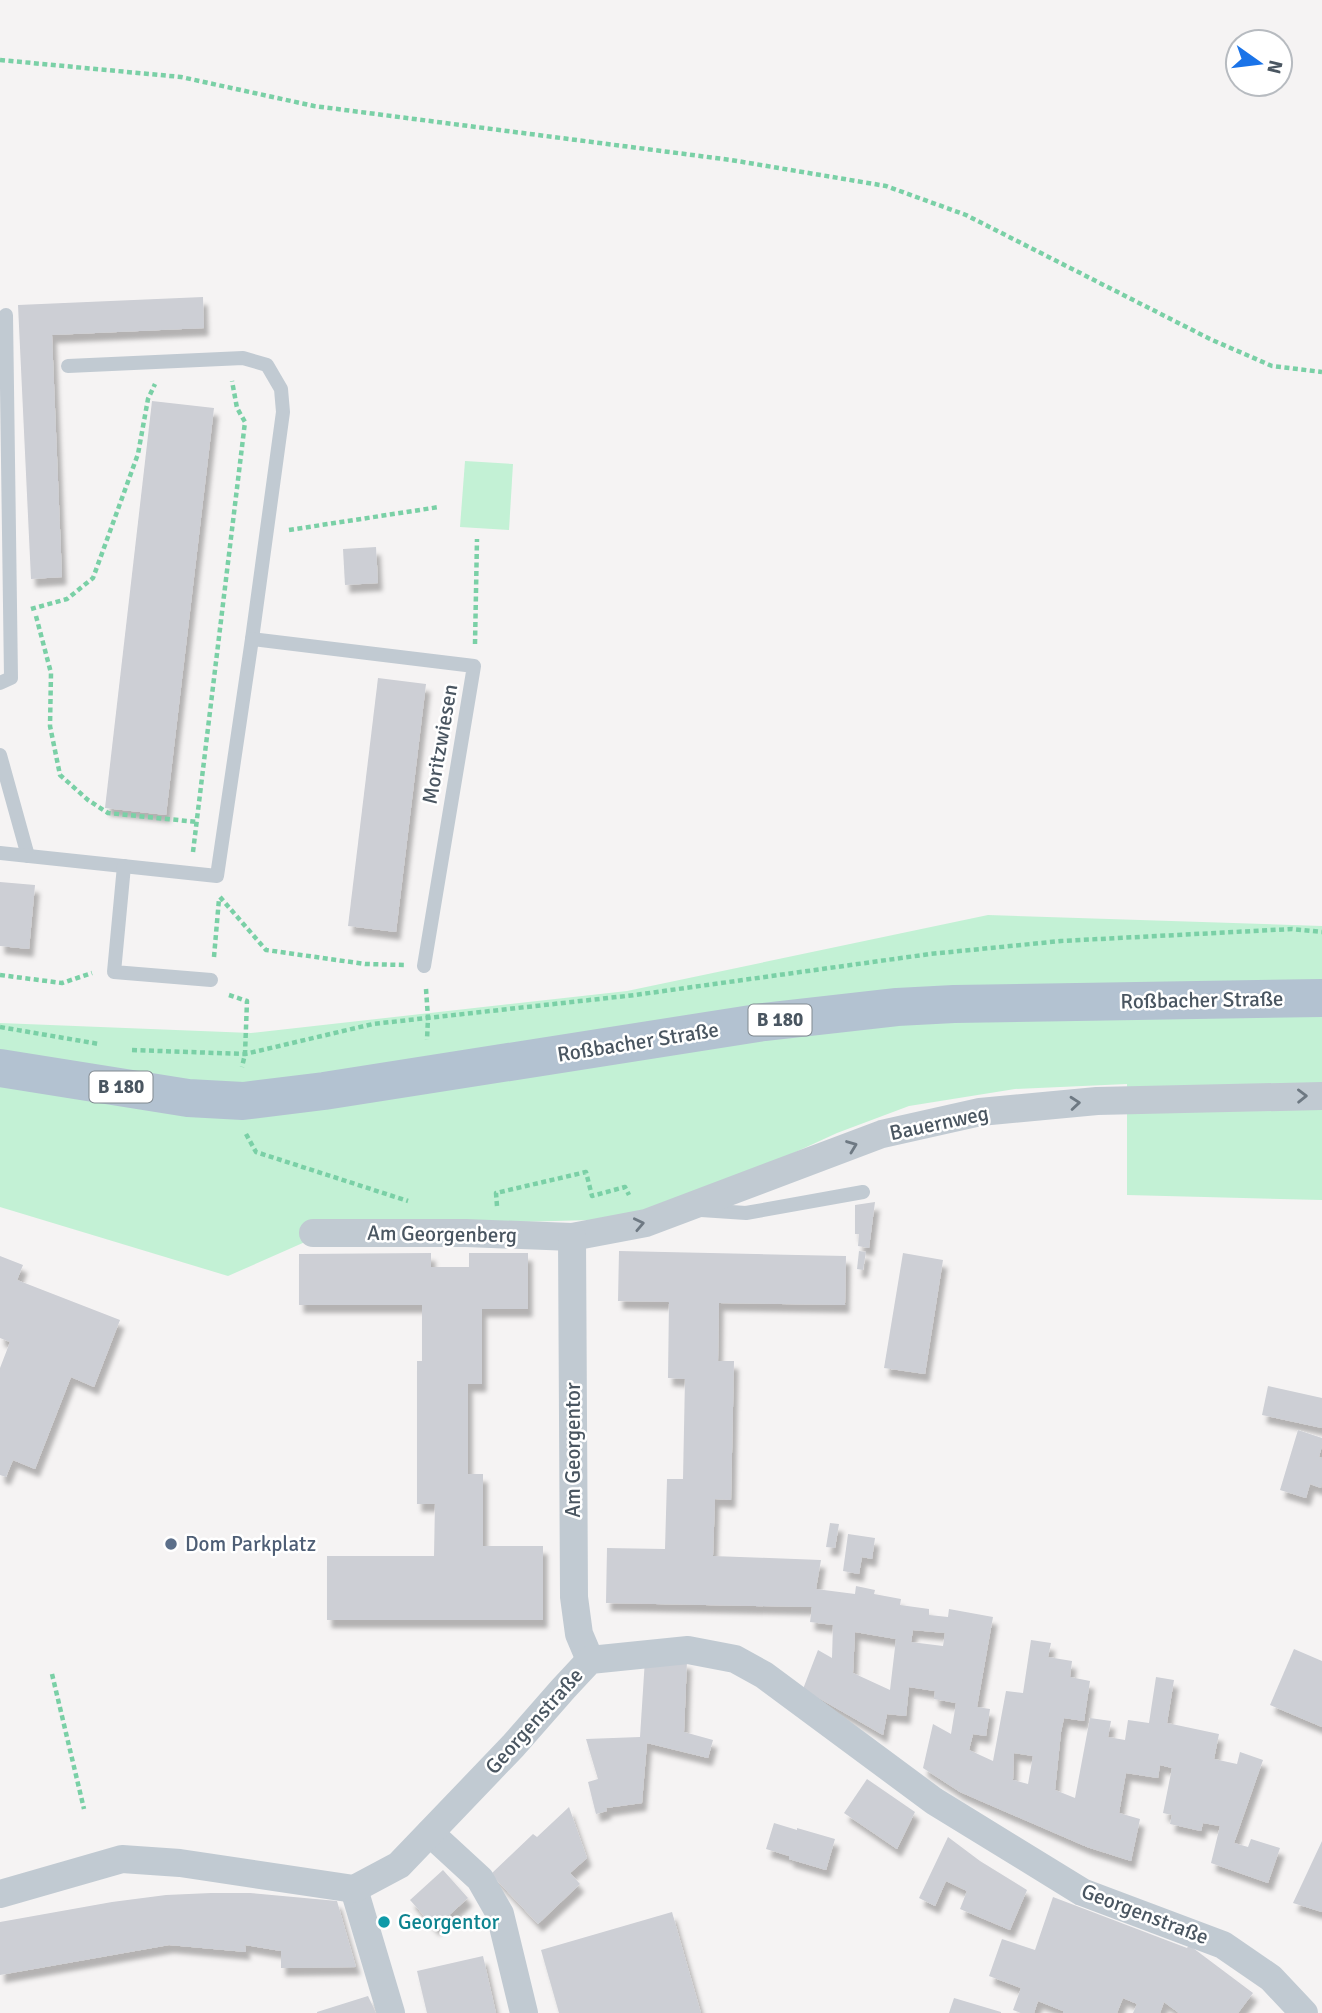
<svg xmlns="http://www.w3.org/2000/svg" width="1322" height="2013" font-family="Signika,sans-serif">
	<defs>
		<filter id="shadow"><feDropShadow dx="4.5" dy="8" stdDeviation="2" flood-color="#0004"/></filter>
	</defs>
	<rect width="100%" height="100%" fill="#f5f3f3"/>
	<!-- green -->
	<g fill="#c3f1d5">
		<path d="M465,461l48,3 -4,66 -49,-3z"/>
		<path d="M988,915l334,11v274l-195,-5v-111l-112,5 -106,17 -72,27 -156,72 -89,15 -253,7 -111,49 -228,-69v-184l251,10 376,-42z"/>
	</g>
	<!-- building -->
	<g fill="#cdcfd5" fill-rule="evenodd" filter="url(#shadow)">
		<path d="M203,297l1,31 -152,7 10,242 -31,2 -13,-274z"/>
		<path d="M152,401l62,7 -48,407 -61,-7z"/>
		<path d="M376,547l2,36 -33,2 -2,-36z"/>
		<path d="M378,678l48,6 -30,248 -48,-6z"/>
		<path d="M0,882l35,3 -6,64 -29,-3z"/>
		<path d="M875,1202l-6,46 -11,-2 1,-12h-4v-29z"/>
		<path d="M619,1251l227,5 -1,49 -126,-2 -1,58h16l-3,139 -16,-1 -2,57 108,4 -5,29 39,5 1,-8 19,4 -1,4 27,5 -1,6 29,4v6l19,2 1,-8 44,8 -16,90 13,2 -4,27 -13,-2 -4,16 24,11 13,-70 17,2 8,-53 20,3 -3,14 24,4 -2,16 20,4 -6,40 -20,-3 -3,14 -6,58 20,8 15,-80 21,3 -3,16 17,3 3,-20 21,3 7,-46 18,3 -7,43 52,11 -5,25 23,5 3,-12 23,8 -29,83 14,4 3,-8 29,9 -12,35 -57,-20 9,-37 -17,-3 -2,8 -31,-7 2,-9 -9,-2 9,-45 -12,-3 -2,13 -32,-5 -7,40 21,6 -9,42 -44,-14 -127,-55 -37,-24 10,-44 18,10 5,-31 -22,-4 1,-8 -26,-4 -3,29 -19,-2 -4,21 -80,-46 15,-39 14,8 1,-33 -23,-3 2,-15 -206,-4 1,-55 58,1 2,-70h16l2,-100 -17,-1 1,-76 -51,-1zM913,1630l32,3 -2,13 -32,-4zM855,1632l41,7 -6,51 -37,-17zM1014,1753l19,3 -5,28 -15,-4z"/>
		<path d="M859,1251l7,1 -3,18 -6,-1z"/>
		<path d="M431,1253v14h38v-14h59v56h-46v75h-14v90h15v72h60v74h-216v-64h107l1,-52h-18v-143h5v-56h-123v-51z"/>
		<path d="M903,1253l40,7 -18,114 -41,-6z"/>
		<path d="M0,1256l23,9 -6,15 103,40 -26,67 -23,-10 -36,92 -22,-9 -7,17 -6,-2v-107l10,-26 -10,-4z"/>
		<path d="M1268,1386l54,12v30l-60,-13z"/>
		<path d="M1298,1430l24,8v8l-3,11 3,1v25l-1,5 -11,-4 -4,14 -26,-8z"/>
		<path d="M830,1523l9,1 -4,24 -9,-1z"/>
		<path d="M848,1534l27,4 -3,21 -10,-2 -3,17 -16,-3z"/>
		<path d="M1294,1649l28,12v66l-52,-22z"/>
		<path d="M645,1659l42,2 -3,71 29,8 -5,18 -61,-15 -5,60 -36,5 1,3 -11,3 -8,-32 10,-3 -12,-40 54,-2z"/>
		<path d="M867,1779l48,33 -18,37 -53,-36z"/>
		<path d="M569,1807l18,51 -17,15 10,11 -42,40 -47,-50 42,-40 4,3z"/>
		<path d="M774,1823l23,7v-2l38,11 -9,31 -37,-11v-3l-23,-7z"/>
		<path d="M948,1837l32,24 47,29 -17,40 -50,-21 7,-18 -21,-10 -11,25 -16,-8z"/>
		<path d="M1322,1841v71l-29,-9z"/>
		<path d="M443,1870l25,28 -33,30 -25,-28z"/>
		<path d="M211,1893h39l87,8 19,66 -75,1v-17l-36,-6 1,7 -77,-7 -169,30v-53l112,-20 54,-7z"/>
		<path d="M1053,1897l134,51 2,-3 64,48 -15,20h-59l-15,-11 -4,11h-27l4,-9 -14,-6 -6,15h-54v-2l-25,-10 -4,12h-13l-8,-3 8,-22 -32,-12 13,-37 33,11z"/>
		<path d="M672,1912l29,101h-142l-18,-63z"/>
		<path d="M483,1956l13,57h-69l-10,-42z"/>
		<path d="M368,1996l8,17h-59v-1z"/>
		<path d="M954,1998l47,14v1h-52z"/>
	</g>
	<g fill="none" stroke-linecap="round" stroke-linejoin="round">
		<!-- path -->
		<g stroke="#7ad0a6" stroke-width="4.5" stroke-dasharray="5 3.5" stroke-linecap="butt">
			<path d="M0,60l181,17 133,29 417,54 155,26 80,29 244,124 62,27 50,6"/>
			<path d="M289,530l150,-23"/>
			<path d="M31,609l36,-10 26,-21 45,-124 10,-55 7,-15"/>
			<path d="M36,616l15,57 -1,53 10,49 28,25 20,13 89,9"/>
			<path d="M475,644l2,-105"/>
			<path d="M193,852l52,-430 -8,-14 -5,-27"/>
			<path d="M220,897l46,53 99,14 39,1"/>
			<path d="M214,957l5,-58"/>
			<path d="M0,975l62,8 30,-10"/>
			<path d="M426,989l2,29 -1,22"/>
			<path d="M229,995l18,6 -2,53 -3,13"/>
			<path d="M0,1027l99,17"/>
			<path d="M132,1050l113,4 128,-30 262,-29 295,-41 131,-13 231,-12 30,3"/>
			<path d="M246,1134l10,18 152,49"/>
			<path d="M497,1206l-1,-13 90,-21 6,24 33,-9 4,8"/>
			<path d="M52,1674l32,135"/>
		</g>
		<!-- service -->
		<g stroke="#c1cad2" stroke-width="14">
			<path d="M68,366l175,-8 24,7 14,24 2,23 -31,227"/>
			<path d="M0,683l11,-5 -5,-363"/>
			<path d="M0,755l28,101"/>
			<path d="M0,853l217,23 35,-237 222,27 -50,300"/>
			<path d="M124,866l-10,106 97,8"/>
			<path d="M701,1210l45,3 117,-21"/>
		</g>
		<!-- minor -->
		<g stroke="#c1cad2" stroke-width="28">
			<path d="M313,1233h153l106,4 74,-14 236,-89 98,-22 117,-11 225,-5"/>
			<path d="M572,1237l2,360 5,37 11,26"/>
			<path d="M430,1833l50,46 20,35 24,99"/>
			<path d="M354,1889l37,124"/>
			<path d="M0,1894l122,-35 58,4 174,26 45,-24 114,-119 50,-57 27,-29 98,-10 47,9 29,16 170,126 148,91 141,53 48,33 33,35"/>
		</g>
		<!-- primary -->
		<path stroke="#b3c2d1" stroke-width="38" d="M0,1068l188,30 55,3 81,-10 440,-69 133,-15 57,-3 368,-6"/>
	</g>
	<!-- one-way arrows -->
	<defs><path id="oneway-chevron" d="M-2-3.5L2.5 0L-2 3.5" fill="none" stroke-width="1.6" stroke-linecap="round" stroke-linejoin="round" transform="scale(1.75)"/></defs>
	<g stroke="#6e7983">
		<use href="#oneway-chevron" transform="translate(1302 1096) rotate(-1)"/>
		<use href="#oneway-chevron" transform="translate(1075 1103) rotate(-5)"/>
		<use href="#oneway-chevron" transform="translate(852 1146) rotate(-21)"/>
		<use href="#oneway-chevron" transform="translate(639 1224) rotate(-12)"/>
	</g>
	<!-- markers -->
	<circle fill="#5c6f8a" stroke="#fff" stroke-width="2.5" cx="171" cy="1544" r="7"/>
	<circle fill="#0f9aa8" stroke="#fff" stroke-width="2.5" cx="384" cy="1922" r="7"/>
	<g text-anchor="middle" dominant-baseline="central" stroke-width="5" stroke-linejoin="round" paint-order="stroke">
		<!-- shield labels -->
		<g fill="#fff" stroke="#808990" stroke-width="2">
			<rect x="748.5" y="1004.5" width="63" height="31" rx="5"/>
			<rect x="89.5" y="1071.5" width="63" height="31" rx="5"/>
		</g>
		<g font-size="19" font-weight="bold" fill="#4a5661">
			<text x="780" y="1020">B 180</text>
			<text x="121" y="1087">B 180</text>
		</g>
		<!-- street labels -->
		<g font-size="21" fill="#4a5661" stroke="#fff">
			<text transform="translate(440 744) rotate(-80)">Moritzwiesen</text>
			<text transform="translate(1202 1000) rotate(-1)">Roßbacher Straße</text>
			<text transform="translate(638 1042) rotate(-9)">Roßbacher Straße</text>
			<text transform="translate(939 1123) rotate(-12)">Bauernweg</text>
			<text transform="translate(442 1234) rotate(1)">Am Georgenberg</text>
			<text transform="translate(573 1450) rotate(-90)">Am Georgentor</text>
			<text transform="translate(534 1721) rotate(-48)">Georgenstraße</text>
			<text transform="translate(1145 1914) rotate(21)">Georgenstraße</text>
		</g>
		<!-- service labels -->
		<g font-size="21" fill="#4e5e75" stroke="#fff" text-anchor="start">
			<text x="185" y="1544">Dom Parkplatz</text>
		</g>
		<!-- culture labels -->
		<g font-size="21" fill="#0d838f" stroke="#fff" text-anchor="start">
			<text x="398" y="1922">Georgentor</text>
		</g>
	</g>
	<!-- north arrow -->
	<g transform="translate(1259 63) rotate(104)"><circle r="33" fill="#ffffff" stroke="#b7bbc0" stroke-width="2"/>
	<path d="M0-5L12 26L0 18L-12 26Z" fill="#1a73e8"/>
	<text y="-10" font-size="19" font-weight="bold" text-anchor="middle" fill="#4a5661">N</text>
	</g>
</svg>
